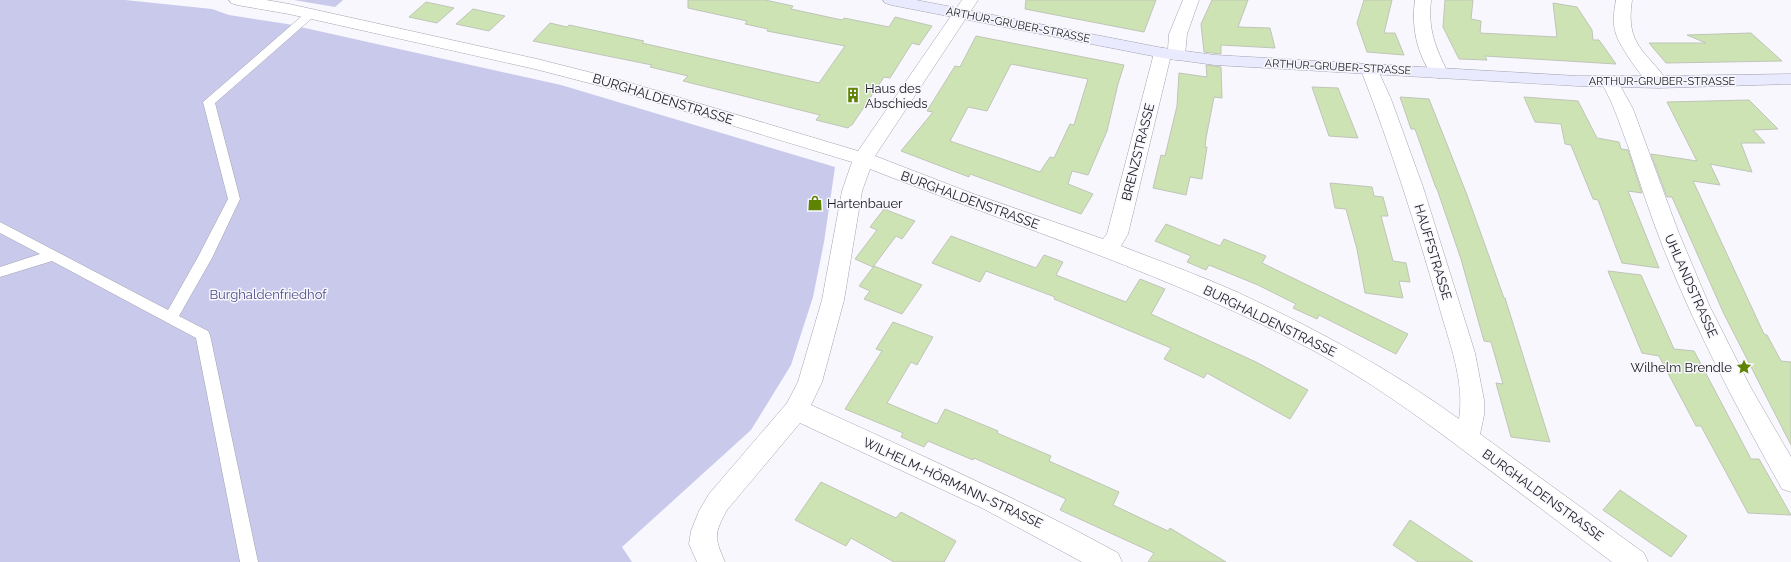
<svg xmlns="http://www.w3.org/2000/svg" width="1791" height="562" font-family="Raleway,sans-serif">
	<rect width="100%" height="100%" fill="#f7f7fd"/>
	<!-- green -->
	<g fill="#c8c9eb">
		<path d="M0,0h125l87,9 17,6 58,9 274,61 274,82 -11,75 -11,55 -22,68 -40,65 -129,117 10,15h-632z"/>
		<path d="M294,0h49l-8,7z"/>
	</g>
	<!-- building -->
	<g fill="#cee3b3" stroke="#bfc5b8" fill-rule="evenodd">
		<path d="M688,0h77l28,6 -2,3 51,11 2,-2 45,9 6,-10 37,9 -13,19 -7,-2 -22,35 -6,-1 -32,48h-1l-3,3 -32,-8 4,-5 -137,-34 5,-5 -38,-9 2,-2 -119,-24 17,-18 17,4 2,-2 75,16 -2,2 177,40 26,-37 -78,-15 1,-2 -23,-5 2,-3 -59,-13z"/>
		<path d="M1026,0h130l-12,32 -119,-23z"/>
		<path d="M1212,0h36l-10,27 32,1 5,20 -54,-3v9l-17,-2 -3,-28z"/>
		<path d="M1364,0h28l-8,33h11l9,22 -37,-3 -10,-29z"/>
		<path d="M1445,0h28l-2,19 10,2 -1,12 77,4 -4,-34 24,4 15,23 1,10h6l17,24 -131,-8 2,4 -28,-1 -16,-32z"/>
		<path d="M426,2l28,6 -17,15 -28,-6z"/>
		<path d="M473,9l32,7 -16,15 -33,-7z"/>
		<path d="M1751,33l31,28 -116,2 -17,-20h57l-19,-8z"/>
		<path d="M976,36l148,29 -6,19 -11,47 -19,44 -16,-4 -4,13 25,10 -12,20 -111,-40 -1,3 -68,-26 32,-39 -6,-1 28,-45 5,1zM1011,64l77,15 -14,46 -4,-1 -16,34 -4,-1 -10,15 -90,-31 18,-34 19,4z"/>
		<path d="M1206,65l15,2 1,31 -8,-1 -8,41 -1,9h2l-5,32 -12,-2 -4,18 -33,-7 8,-33 4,1 12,-50 2,-33 28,4z"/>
		<path d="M1312,87l26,1 20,50 -29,-2z"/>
		<path d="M1400,97l29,2 38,96 37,103h1l45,144 -39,-5 -15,-54 7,1 -12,-42 -7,-1 -23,-82 -24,-70 -1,-1 -21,-59h-4z"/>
		<path d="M1524,97l54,4 19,37 22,4 2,7 7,1 14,43 -14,-2 31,77 -37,-5 -24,-63 -5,-1 -22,-54 -6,-1 -4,-20 -26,-2z"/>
		<path d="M1749,100l29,29 -25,1 12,13h-24l11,29 -42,-8 10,21 -27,-4 71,153 3,1 14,26 10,1v83l-67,-131 -52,-117h-5l-16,-43 46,7 -30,-59z"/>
		<path d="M1330,183l42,4 2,9 9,1 5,19h-7l12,45 13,2 4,19 -11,-1 4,17 -38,-5 -8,-44 -11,-40 -11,-1z"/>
		<path d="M884,209l31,12 -13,18 -6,-3 -23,31 -18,-8 22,-29 -7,-3z"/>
		<path d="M1166,224l54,22 4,-7 42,17 -4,7 146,71 -12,20 -77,-39 -2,4 -24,-11 3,-4 -38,-19 -49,-20 -3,5 -19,-8 4,-6 -36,-15z"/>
		<path d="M951,236l85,32 8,-13 19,7 -7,13 70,27 14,-23 25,10 -14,25 105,48 52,28 -18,29 -83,-46 -3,5 -40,-19 7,-11 -117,-49 1,-2 -69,-26 -6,11 -48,-19z"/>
		<path d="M874,266l48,19 -20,29 -38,-15 6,-8 -11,-5z"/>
		<path d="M1608,271l33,4 33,74 20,2 57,108h8l32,56 -43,-2 -47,-87h-5l-37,-70 -17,-3z"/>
		<path d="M893,322l40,15 -16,28 -6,-3 -24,41 50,21 8,-15 53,22 -1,2 54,23 -2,5 70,31 -6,13 55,26 2,-3 56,34h-78l6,-9 -94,-43 6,-11 -92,-41 -1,2 -45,-19 -4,6 -23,-10 2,-4 -58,-24 37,-58 -6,-2z"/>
		<path d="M821,482l75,36 5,-6 55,29 -12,21h-50l-43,-24 -5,8 -51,-26z"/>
		<path d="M1620,490l67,46 -16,21 -68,-47z"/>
		<path d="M1410,520l63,42h-55l-25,-17z"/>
	</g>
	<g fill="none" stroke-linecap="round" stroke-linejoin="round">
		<!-- lane casing -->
		<g stroke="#a2a3b0" stroke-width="1">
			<path id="lane" d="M307,14l4,1 1,2 -1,2 -96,84 25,96 -28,59 -33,58 29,15 2,4 48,227h-18l-44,-224 -144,-77 -52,16v-10l40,-13 -40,-21v-11l168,88 30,-53 30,-58 -25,-97 100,-87z"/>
		</g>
		<!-- street casing -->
		<g stroke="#a2a3b0" stroke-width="1">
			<g id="street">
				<path d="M229,0h37l23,4 248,55 87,22 234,70 104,-151h16l-103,156 96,37 132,46 4,-5 47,-181 3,-4 6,-1 5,1 1,-15 14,-34h16l-12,34 -2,21 -3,4 -6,1 -6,-1 -42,175 -7,12c38,15 78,29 116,46 77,36 153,77 222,127 6,-38 -10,-77 -20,-113 -23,-80 -48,-158 -78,-236l3,-4 6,-1 6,1 15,33 32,88 52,166 9,47v15l-4,19 164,119 4,9h-36c-51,-38 -102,-77 -153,-115 -45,-34 -92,-67 -141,-94 -143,-77 -298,-125 -448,-184l-8,22 -18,109 -22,82 -11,23c103,47 207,93 307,148l4,9h-40l-98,-53 -184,-86 -73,87c-13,24 -13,27 -2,52h-28l-8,-18 2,-13 8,-20 10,-17 78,-91 11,-21 24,-82 20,-109 10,-29 -240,-73 -77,-20 -246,-55 -52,-9 -6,-2z"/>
				<path d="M1415,0h16c-3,30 4,46 17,73l-3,4 -6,1 -6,-1c-16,-23 -22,-50 -18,-77z"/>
				<path d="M1616,0h16c-7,46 14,50 36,82l-3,4c-4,1 -8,2 -12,0 -10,-5 -34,-41 -37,-52 -4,-12 -2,-22 0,-34z"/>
				<path d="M1610,76l6,2 17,31 45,122 32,76 41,81 40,69v35l-9,-3c-44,-79 -86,-158 -119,-242 -13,-33 -24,-67 -35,-101 -8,-21 -15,-44 -27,-64l3,-4z"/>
			</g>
		</g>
		<!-- secondary casing -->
		<g stroke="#a2a3b0" stroke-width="1">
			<path id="secondary" d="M883,0h33l247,48 52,7 363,21h81l132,-2v10l-132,4 -81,-2 -363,-21 -52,-7 -272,-53 -6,-2z"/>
		</g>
		<!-- lane -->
		<use href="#lane" fill="#fff" fill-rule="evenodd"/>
		<!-- street -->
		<use href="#street" fill="#fff" fill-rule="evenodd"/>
		<!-- secondary -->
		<use href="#secondary" fill="#eaeafe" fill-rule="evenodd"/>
	</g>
	<!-- icons -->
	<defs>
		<g id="building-bare" transform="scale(1.2)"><path d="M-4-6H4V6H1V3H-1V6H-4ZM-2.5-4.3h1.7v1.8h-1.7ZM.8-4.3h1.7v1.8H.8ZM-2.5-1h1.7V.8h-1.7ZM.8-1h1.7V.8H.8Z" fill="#5f8404" stroke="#f7f7fd" stroke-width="2.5" paint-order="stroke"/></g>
		<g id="shop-bare" transform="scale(1.2)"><path d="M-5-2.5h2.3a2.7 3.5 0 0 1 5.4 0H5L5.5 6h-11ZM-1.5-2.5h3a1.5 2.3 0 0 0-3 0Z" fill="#5f8404" stroke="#f7f7fd" stroke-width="2.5" paint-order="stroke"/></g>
		<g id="sight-bare" transform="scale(1.2)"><path d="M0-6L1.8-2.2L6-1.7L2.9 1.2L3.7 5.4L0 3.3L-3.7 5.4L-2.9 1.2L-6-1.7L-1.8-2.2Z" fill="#5f8404" stroke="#f7f7fd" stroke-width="2.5" paint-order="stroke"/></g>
	</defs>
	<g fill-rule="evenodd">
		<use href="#building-bare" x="853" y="95"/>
		<use href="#shop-bare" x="815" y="203"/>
		<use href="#sight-bare" x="1744" y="367"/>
	</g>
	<g text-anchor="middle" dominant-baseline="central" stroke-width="3" stroke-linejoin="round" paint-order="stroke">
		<!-- far-street labels -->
		<g font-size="11" fill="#18191d" stroke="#f7f7fd">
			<text transform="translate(1018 25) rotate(11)">ARTHUR-GRUBER-STRASSE</text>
			<text transform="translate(1338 67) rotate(3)">ARTHUR-GRUBER-STRASSE</text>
			<text x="1662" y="81">ARTHUR-GRUBER-STRASSE</text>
		</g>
		<!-- poi labels -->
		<g font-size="13" fill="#18191d" stroke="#f7f7fd" text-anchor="start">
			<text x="865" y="88">Haus des<tspan x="865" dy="15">Abschieds</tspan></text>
			<text x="827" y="203">Hartenbauer</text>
			<text x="1732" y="367" text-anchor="end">Wilhelm Brendle</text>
		</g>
		<!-- street labels -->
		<g font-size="13" fill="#18191d" stroke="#f7f7fd">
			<text transform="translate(663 99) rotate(17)">BURGHALDENSTRASSE</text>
			<text transform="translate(1138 152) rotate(-76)">BRENZSTRASSE</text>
			<text transform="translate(970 200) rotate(20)">BURGHALDENSTRASSE</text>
			<text transform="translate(1433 252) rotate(73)">HAUFFSTRASSE</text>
			<text transform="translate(1691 286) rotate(66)">UHLANDSTRASSE</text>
			<text transform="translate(1270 321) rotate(26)">BURGHALDENSTRASSE</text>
			<text transform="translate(953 483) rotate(25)">WILHELM-HÖRMANN-STRASSE</text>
			<text transform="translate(1543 495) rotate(36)">BURGHALDENSTRASSE</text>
		</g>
		<!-- park labels -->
		<g font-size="13" fill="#504d8a" stroke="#f7f7fd">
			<text x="268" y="294">Burghaldenfriedhof</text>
		</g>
	</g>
</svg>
